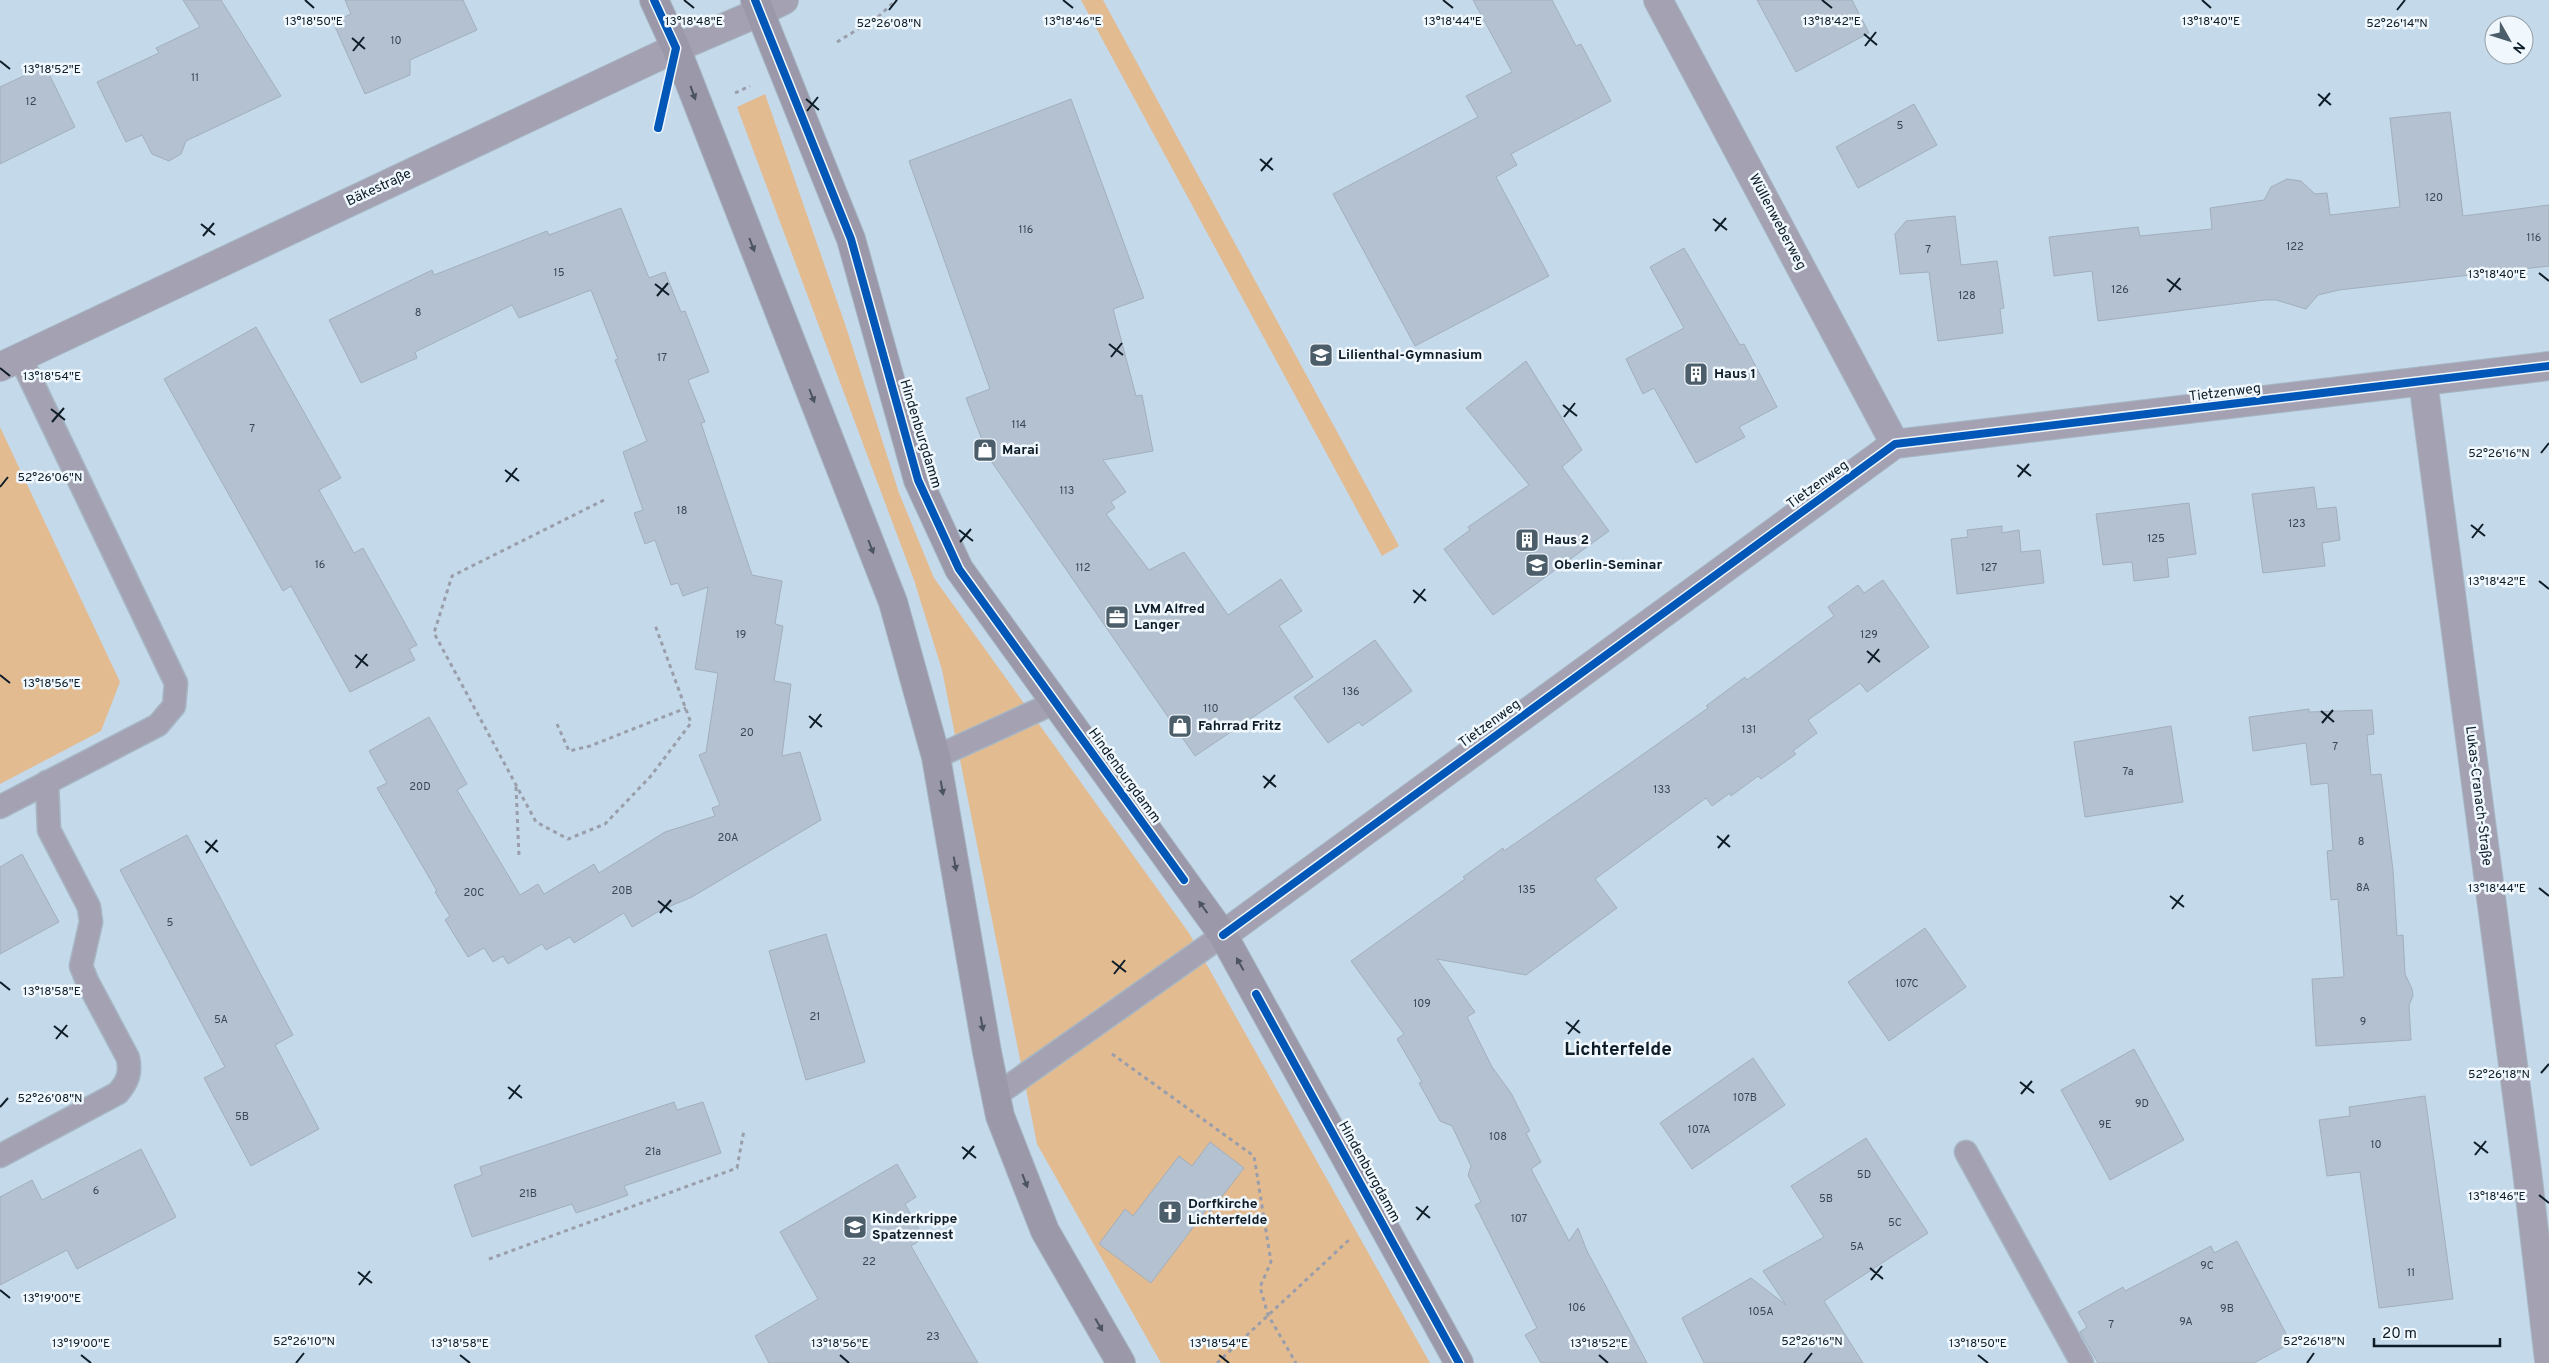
<svg xmlns="http://www.w3.org/2000/svg" width="2549" height="1363" font-family="Overpass,sans-serif">
	<rect width="100%" height="100%" fill="#c4d9ea"/>
	<!-- green -->
	<g fill="#e3bb91">
		<path d="M1081,0h22l296,546 -17,10z"/>
		<path d="M765,94l81,233 53,166 35,85 255,355 241,430h-269l-124,-219 -95,-474 -28,-90 -177,-473z"/>
		<path d="M0,427l120,255 -19,49 -101,53z"/>
	</g>
	<!-- building -->
	<g fill="#b3c1d0" stroke="#a2afbd">
		<path d="M183,0h38l60,96 -95,45 -5,13 -12,7 -17,-7 -10,-19 -16,7 -29,-60 62,-29 -3,-5 44,-21z"/>
		<path d="M345,0h118l14,30 -67,30v15l-45,19 -32,-72 18,-8z"/>
		<path d="M1473,0h79l24,46 5,-2 30,57 -100,53 6,11 -21,12 53,99 -134,70 -82,-152 145,-77 -12,-21 46,-24z"/>
		<path d="M1757,0h95l17,33 -73,39z"/>
		<path d="M45,66l30,61 -75,37v-77z"/>
		<path d="M1071,99l73,199 -31,11 23,87 6,-1 11,56 -50,9 23,32 -15,10 4,6 -9,6 43,56 35,-18 44,63 53,-36 21,32 -23,15 34,51 -118,79 -206,-298 -23,-60 24,-9 -81,-228z"/>
		<path d="M1914,104l23,41 -79,43 -22,-41z"/>
		<path d="M2450,112l13,104 86,-11v61l-210,24 -21,5 -12,14 -30,-9h-12l-166,21 -6,-50 -38,5 -5,-39 89,-10 2,9 72,-7 -2,-21 54,-8 7,-13 16,-8 14,2 14,13 12,-1 3,22 70,-8 -10,-89z"/>
		<path d="M621,208l28,70 16,-6 16,40 4,-1 24,61 -21,8 17,42 -4,1 51,152 30,6 -7,43 8,2 -9,55 17,3 -9,72 18,-4 21,68 -129,77 -31,13 -29,17 -8,-14 -50,30 -4,-6 -24,13 -4,-6 -34,20 -5,-8 -10,6 -9,-14 -16,9 -23,-37 5,-4 -15,-24 2,-1 -60,-103 10,-5 -18,-32 60,-34 38,67 -10,6 63,105 18,-11 6,10 50,-30 5,9 66,-41 50,-16 -3,-8 8,-3 -21,-50 7,-3 12,-79 -23,-4 13,-82 -25,9 -5,-13 -7,2 -16,-45 -10,4 -11,-31 9,-3 -20,-58 24,-11 -32,-81 3,-1 -27,-69 -72,28 -7,-13 -97,47 2,6 -56,25 -32,-63 103,-50 2,5 113,-44 2,4z"/>
		<path d="M1955,216l6,49 36,-4 7,47 -4,1 3,24 -65,8 -9,-69 -29,2 -5,-40 11,-13z"/>
		<path d="M1684,248l56,97 4,-1 33,63 -38,20 6,10 -49,26 -42,-75 -11,6 -17,-35 58,-31 -34,-61z"/>
		<path d="M256,327l85,151 -22,12 35,63 9,-5 54,97 -8,4 6,11 -65,32 -59,-106 -8,5 -119,-212z"/>
		<path d="M1526,361l56,89 -20,17 47,64 -116,84 -49,-66 26,-19 -2,-3 61,-42 -63,-77z"/>
		<path d="M2314,487l3,22 19,-2 4,33 -18,3 3,23 -62,7 -11,-79z"/>
		<path d="M2189,503l7,51 -29,4 2,19 -35,4 -2,-19 -29,3 -7,-51z"/>
		<path d="M2002,526v7l17,-3 2,22 19,-2 4,33 -87,11 -6,-55 17,-2 -1,-7z"/>
		<path d="M1883,580l46,67 -62,45 -7,-9 -52,37 9,13 -24,18 3,3 -35,25 -3,-3 -27,20 -1,-3 -18,13 -6,-8 -111,81 22,29 -91,67 -89,-16 38,53 -8,5 25,50 19,26 19,38 -4,2 15,29 -10,7 38,72 9,-13 9,23 60,112h-106l-16,-28 12,-7 -62,-123 6,-3 -13,-27 3,-9 -19,-40 -12,-5 -21,-38 3,-1 -25,-43 7,-5 -53,-73 114,-82 -2,-2 40,-29 1,3 114,-79 90,-64 -2,-2 39,-29 2,3 65,-48 22,-16 -6,-9 30,-22 6,8z"/>
		<path d="M1375,640l37,51 -50,35 -3,-4 -31,21 -34,-46z"/>
		<path d="M2309,709v3l63,-2 2,24 -7,1 4,40 10,-1 12,96 4,66 6,-1 2,39 7,15 1,7 -4,9 2,35 -95,6 -4,-67 32,-2 -6,-78 -7,1 -4,-49 6,-1 -5,-67 -17,2 -5,-42 -53,8 -4,-34z"/>
		<path d="M2171,726l12,76 -98,15 -11,-75z"/>
		<path d="M187,835l106,200 -18,10 44,84 -68,37 -47,-88 21,-11 -105,-197z"/>
		<path d="M22,854l37,68 -59,32v-87z"/>
		<path d="M1925,928l41,59 -77,54 -41,-59z"/>
		<path d="M826,934l39,128 -59,18 -37,-129z"/>
		<path d="M2134,1049l50,91 -74,40 -49,-90z"/>
		<path d="M1753,1058l32,47 -93,64 -32,-46z"/>
		<path d="M2425,1096l28,203 -74,9 -19,-136 -33,4 -8,-56 31,-4 -1,-9z"/>
		<path d="M674,1102l3,8 26,-8 18,51 -97,33 4,9 -25,9 -27,9 -4,-9 -100,33 -18,-52 28,-10 -2,-8z"/>
		<path d="M1866,1138l62,95 -104,68 39,62h-159l-22,-45 69,-40 35,27 -23,-34 61,-34 -33,-51z"/>
		<path d="M1210,1142l34,26 -34,44 -3,-3 -56,74 -52,-39 26,-35 8,7 46,-60 13,10z"/>
		<path d="M141,1149l35,68 -99,52 -10,-19 -67,35v-88l32,-17 10,20z"/>
		<path d="M897,1164l19,33 -11,7 19,34 -13,8 67,117h-209l-14,-27 63,-37 -38,-67z"/>
		<path d="M2237,1241l54,102 -37,20h-156l-18,-31 7,-5 -9,-15 45,-25 2,4 86,-45 3,7z"/>
	</g>
	<g fill="none" stroke-linecap="round" stroke-linejoin="round">
		<!-- service casing -->
		<g stroke="#a6b6c4" stroke-width="25">
			<g id="service">
				<path d="M936,757l120,-55"/>
				<path d="M0,807l158,-82 16,-19 2,-23 -156,-326"/>
				<path d="M995,1096l228,-161"/>
				<path d="M1966,1152l116,211"/>
				<path d="M0,1156l118,-63c10,-12 13,-20 10,-35l-41,-77 -6,-15 10,-44 -2,-15 -40,-77 -2,-48"/>
			</g>
		</g>
		<!-- minor casing -->
		<g stroke="#a6b6c4" stroke-width="30">
			<g id="minor">
				<path d="M1658,0l237,444"/>
				<path d="M0,367l676,-319 84,-36 24,-12"/>
				<path d="M2423,381l104,790 22,189"/>
				<path d="M1223,935l672,-491 654,-78"/>
			</g>
		</g>
		<!-- secondary casing -->
		<g stroke="#a6b6c4" stroke-width="30">
			<g id="secondary">
				<path d="M654,0l22,48 217,554 43,155 51,295 13,64 45,115 76,132"/>
				<path d="M755,0l96,239 67,241 41,89 264,366 236,428"/>
			</g>
		</g>
		<!-- path -->
		<g stroke="#9a9eab" stroke-width="3" stroke-dasharray="4 4" stroke-linecap="butt">
			<path d="M837,42l41,-25 18,-17"/>
			<path d="M735,93l15,-7"/>
			<path d="M604,500l-152,76 -18,57 102,189 32,17 37,-15 45,-47 41,-54 -36,-98"/>
			<path d="M557,724l12,27 21,-5 96,-38"/>
			<path d="M516,787l3,69"/>
			<path d="M1112,1054l142,102 17,106 -11,25 8,28 28,48"/>
			<path d="M489,1259l248,-91 7,-38"/>
			<path d="M1217,1363l133,-124"/>
		</g>
		<!-- service -->
		<use href="#service" stroke="#a4a2b2" stroke-width="22"/>
		<!-- minor -->
		<use href="#minor" stroke="#a4a2b2" stroke-width="28"/>
		<!-- secondary -->
		<use href="#secondary" stroke="#9a98a9" stroke-width="28"/>
		<!-- cycleway casing -->
		<g stroke="#f0f8fe" stroke-width="11">
			<g id="cycleway">
				<path d="M654,0l22,48 -18,80"/>
				<path d="M755,0l96,239 67,241 41,89 225,311"/>
				<path d="M1223,935l672,-491 654,-78"/>
				<path d="M1256,994l203,369"/>
			</g>
		</g>
		<!-- cycleway -->
		<use href="#cycleway" stroke="#0057b8" stroke-width="8"/>
	</g>
	<!-- one-way arrows -->
	<defs><path id="oneway-solid" d="M-6-.8H1V-3.2L6.5 0L1 3.2V.8H-6Z" transform="scale(1.25)"/></defs>
	<g fill="#4c5462">
		<use href="#oneway-solid" transform="translate(693 93) rotate(70)"/>
		<use href="#oneway-solid" transform="translate(752 245) rotate(69)"/>
		<use href="#oneway-solid" transform="translate(812 396) rotate(69)"/>
		<use href="#oneway-solid" transform="translate(871 547) rotate(69)"/>
		<use href="#oneway-solid" transform="translate(942 788) rotate(80)"/>
		<use href="#oneway-solid" transform="translate(955 864) rotate(80)"/>
		<use href="#oneway-solid" transform="translate(1203 907) rotate(-126)"/>
		<use href="#oneway-solid" transform="translate(1240 964) rotate(-119)"/>
		<use href="#oneway-solid" transform="translate(982 1024) rotate(80)"/>
		<use href="#oneway-solid" transform="translate(1025 1181) rotate(69)"/>
		<use href="#oneway-solid" transform="translate(1099 1325) rotate(60)"/>
	</g>
	<!-- ticks -->
	<path fill="none" stroke="#0d1c27" stroke-width="2" d="M305,0l9,8M684,0l10,8M1063,0l10,8M1443,0l10,8M1822,0l10,8M2202,0l9,8M889,10l8,-10M2397,10l8,-10M1864,34l13,11M352,38l13,11M1865,46l11,-14M353,51l11,-14M0,61l10,8M2318,94l13,11M806,99l13,11M2319,106l11,-13M807,111l11,-14M1260,159l13,11M1261,171l11,-13M1713,219l14,11M201,224l14,11M1715,231l11,-13M203,236l11,-13M2539,273l10,8M2167,279l14,11M655,284l14,11M2169,292l11,-14M657,296l11,-13M1109,344l14,11M1111,357l11,-14M0,368l10,8M1563,405l14,11M51,409l14,11M1564,417l11,-14M52,422l12,-14M2541,453l8,-10M2017,465l14,11M505,470l14,11M2018,477l11,-13M506,482l11,-14M0,487l8,-10M2471,525l14,11M959,530l14,11M2472,538l11,-14M960,542l11,-13M2539,581l10,8M1413,590l13,11M1414,603l11,-14M1867,651l13,11M355,655l13,11M1868,663l11,-14M356,668l11,-14M0,675l10,8M2321,711l13,11M809,716l13,11M2322,723l11,-13M810,728l11,-14M1263,776l13,11M1264,788l11,-13M1717,836l13,11M205,841l13,11M1718,848l11,-13M206,853l11,-13M2539,888l10,8M2170,896l14,11M658,901l14,11M2172,909l11,-14M660,913l11,-13M1112,961l14,11M1114,974l11,-14M0,982l10,8M1566,1022l14,11M54,1026l14,11M1568,1034l11,-14M56,1039l11,-14M2541,1073l8,-9M2020,1082l14,11M508,1087l14,11M2021,1094l11,-13M509,1099l11,-14M0,1107l8,-9M2474,1142l14,11M962,1147l14,11M2475,1155l11,-14M963,1159l11,-13M2539,1195l10,8M1416,1207l14,11M1417,1220l11,-14M1870,1268l13,11M358,1272l14,11M1871,1280l11,-14M359,1285l11,-14M0,1290l10,8M81,1355l10,8M460,1355l10,8M840,1355l9,8M1219,1355l10,8M1599,1355l9,8M1978,1355l10,8M296,1363l8,-10M1804,1363l8,-10M2307,1363l7,-10"/>
	<!-- icons -->
	<defs>
		<g id="school-square" transform="scale(1.25)"><rect x="-9" y="-9" width="18" height="18" rx="4" fill="#4d5e6b" stroke="#f0f8fe"/><path d="M0-5L7-2L0 1L-7-2ZM-4 1L0 2.5L4 1V4Q0 6-4 4Z" fill="#fff"/></g>
		<g id="building-square" transform="scale(1.25)"><rect x="-9" y="-9" width="18" height="18" rx="4" fill="#4d5e6b" stroke="#f0f8fe"/><path d="M-4-6H4V6H1V3H-1V6H-4ZM-2.5-4.3h1.7v1.8h-1.7ZM.8-4.3h1.7v1.8H.8ZM-2.5-1h1.7V.8h-1.7ZM.8-1h1.7V.8H.8Z" fill="#fff"/></g>
		<g id="shop-square" transform="scale(1.25)"><rect x="-9" y="-9" width="18" height="18" rx="4" fill="#4d5e6b" stroke="#f0f8fe"/><path d="M-5-2.5h2.3a2.7 3.5 0 0 1 5.4 0H5L5.5 6h-11ZM-1.5-2.5h3a1.5 2.3 0 0 0-3 0Z" fill="#fff"/></g>
		<g id="office-square" transform="scale(1.25)"><rect x="-9" y="-9" width="18" height="18" rx="4" fill="#4d5e6b" stroke="#f0f8fe"/><path d="M-6-3h4V-5.5h4V-3h4V5H-6ZM-1-4.5V-3h2v-1.5ZM-6 0V1H6V0Z" fill="#fff"/></g>
		<g id="church-square" transform="scale(1.25)"><rect x="-9" y="-9" width="18" height="18" rx="4" fill="#4d5e6b" stroke="#f0f8fe"/><path d="M-1.2-6h2.4v3.5h3.3v2.4h-3.3V6h-2.4V-.1h-3.3v-2.4h3.3Z" fill="#fff"/></g>
	</defs>
	<g fill-rule="evenodd">
		<use href="#school-square" x="1321" y="355"/>
		<use href="#building-square" x="1696" y="374"/>
		<use href="#shop-square" x="985" y="450"/>
		<use href="#building-square" x="1527" y="540"/>
		<use href="#school-square" x="1537" y="565"/>
		<use href="#office-square" x="1117" y="617"/>
		<use href="#shop-square" x="1180" y="726"/>
		<use href="#church-square" x="1170" y="1212"/>
		<use href="#school-square" x="855" y="1227"/>
	</g>
	<g text-anchor="middle" dominant-baseline="central" stroke-width="5" stroke-linejoin="round" paint-order="stroke">
		<!-- number labels -->
		<g font-size="11" fill="#394854">
			<text x="396" y="41">10</text>
			<text x="195" y="78">11</text>
			<text x="31" y="102">12</text>
			<text x="1900" y="126">5</text>
			<text x="2434" y="198">120</text>
			<text x="1026" y="230">116</text>
			<text x="2534" y="238">116</text>
			<text x="2295" y="247">122</text>
			<text x="1928" y="250">7</text>
			<text x="559" y="273">15</text>
			<text x="2120" y="290">126</text>
			<text x="1967" y="296">128</text>
			<text x="418" y="313">8</text>
			<text x="662" y="358">17</text>
			<text x="1019" y="425">114</text>
			<text x="252" y="429">7</text>
			<text x="1067" y="491">113</text>
			<text x="682" y="511">18</text>
			<text x="2297" y="524">123</text>
			<text x="2156" y="539">125</text>
			<text x="320" y="565">16</text>
			<text x="1083" y="568">112</text>
			<text x="1989" y="568">127</text>
			<text x="741" y="635">19</text>
			<text x="1869" y="635">129</text>
			<text x="1351" y="692">136</text>
			<text x="1211" y="709">110</text>
			<text x="1749" y="730">131</text>
			<text x="747" y="733">20</text>
			<text x="2335" y="747">7</text>
			<text x="2128" y="772">7a</text>
			<text x="420" y="787">20D</text>
			<text x="1662" y="790">133</text>
			<text x="728" y="838">20A</text>
			<text x="2361" y="842">8</text>
			<text x="2363" y="888">8A</text>
			<text x="1527" y="890">135</text>
			<text x="622" y="891">20B</text>
			<text x="474" y="893">20C</text>
			<text x="170" y="923">5</text>
			<text x="1907" y="984">107C</text>
			<text x="1422" y="1004">109</text>
			<text x="815" y="1017">21</text>
			<text x="221" y="1020">5A</text>
			<text x="2363" y="1022">9</text>
			<text x="1745" y="1098">107B</text>
			<text x="2142" y="1104">9D</text>
			<text x="242" y="1117">5B</text>
			<text x="2105" y="1125">9E</text>
			<text x="1699" y="1130">107A</text>
			<text x="1498" y="1137">108</text>
			<text x="2376" y="1145">10</text>
			<text x="653" y="1152">21a</text>
			<text x="1864" y="1175">5D</text>
			<text x="96" y="1191">6</text>
			<text x="528" y="1194">21B</text>
			<text x="1826" y="1199">5B</text>
			<text x="1519" y="1219">107</text>
			<text x="1895" y="1223">5C</text>
			<text x="1857" y="1247">5A</text>
			<text x="869" y="1262">22</text>
			<text x="2207" y="1266">9C</text>
			<text x="2411" y="1273">11</text>
			<text x="1577" y="1308">106</text>
			<text x="2227" y="1309">9B</text>
			<text x="1761" y="1312">105A</text>
			<text x="2186" y="1322">9A</text>
			<text x="2111" y="1325">7</text>
			<text x="933" y="1337">23</text>
		</g>
		<!-- street labels -->
		<g font-size="14" fill="#0d1c27" stroke="#f0f8fe">
			<text transform="translate(379 188) rotate(-25)">Bäkestraße</text>
			<text transform="translate(1777 222) rotate(62)">Wüllenweberweg</text>
			<text transform="translate(2225 393) rotate(-7)">Tietzenweg</text>
			<text transform="translate(920 434) rotate(73)">Hindenburgdamm</text>
			<text transform="translate(1818 485) rotate(-36)">Tietzenweg</text>
			<text transform="translate(1490 724) rotate(-36)">Tietzenweg</text>
			<text transform="translate(1124 776) rotate(54)">Hindenburgdamm</text>
			<text transform="translate(2478 796) rotate(83)">Lukas-Cranach-Straße</text>
			<text transform="translate(1369 1172) rotate(61)">Hindenburgdamm</text>
		</g>
		<!-- poi labels -->
		<g font-size="14" font-weight="bold" fill="#0d1c27" stroke="#f0f8fe" text-anchor="start">
			<text x="1338" y="355">Lilienthal-Gymnasium</text>
			<text x="1714" y="374">Haus 1</text>
			<text x="1002" y="450">Marai</text>
			<text x="1544" y="540">Haus 2</text>
			<text x="1554" y="565">Oberlin-Seminar</text>
			<text x="1134" y="609">LVM Alfred<tspan x="1134" dy="16">Langer</tspan></text>
			<text x="1198" y="726">Fahrrad Fritz</text>
			<text x="1188" y="1204">Dorfkirche<tspan x="1188" dy="16">Lichterfelde</tspan></text>
			<text x="872" y="1219">Kinderkrippe<tspan x="872" dy="16">Spatzennest</tspan></text>
		</g>
		<!-- district labels -->
		<g font-size="19" font-weight="bold" fill="#0d1c27" stroke="#f0f8fe">
			<text x="1618" y="1050">Lichterfelde</text>
		</g>
	</g>
	<g font-size="12" text-anchor="middle" fill="#0d1c27" stroke="#f0f8fe" stroke-width="5" stroke-linejoin="round" paint-order="stroke">
		<text x="314" y="25">13°18'50"E</text>
		<text x="694" y="25">13°18'48"E</text>
		<text x="1073" y="25">13°18'46"E</text>
		<text x="1453" y="25">13°18'44"E</text>
		<text x="1832" y="25">13°18'42"E</text>
		<text x="2211" y="25">13°18'40"E</text>
		<text x="889" y="27">52°26'08"N</text>
		<text x="2397" y="27">52°26'14"N</text>
		<text x="52" y="73">13°18'52"E</text>
		<text x="2497" y="278">13°18'40"E</text>
		<text x="52" y="380">13°18'54"E</text>
		<text x="2499" y="457">52°26'16"N</text>
		<text x="50" y="481">52°26'06"N</text>
		<text x="2497" y="585">13°18'42"E</text>
		<text x="52" y="687">13°18'56"E</text>
		<text x="2497" y="892">13°18'44"E</text>
		<text x="52" y="995">13°18'58"E</text>
		<text x="2499" y="1078">52°26'18"N</text>
		<text x="50" y="1102">52°26'08"N</text>
		<text x="2497" y="1200">13°18'46"E</text>
		<text x="52" y="1302">13°19'00"E</text>
		<text x="304" y="1345">52°26'10"N</text>
		<text x="1812" y="1345">52°26'16"N</text>
		<text x="2314" y="1345">52°26'18"N</text>
		<text x="81" y="1347">13°19'00"E</text>
		<text x="460" y="1347">13°18'58"E</text>
		<text x="840" y="1347">13°18'56"E</text>
		<text x="1219" y="1347">13°18'54"E</text>
		<text x="1599" y="1347">13°18'52"E</text>
		<text x="1978" y="1347">13°18'50"E</text>
	</g>
	<!-- north arrow -->
	<g transform="translate(2509 40) rotate(129)"><circle r="24" fill="#f0f8fe" stroke="#95a0a8"/>
	<path d="M0-4L9 19L0 12L-9 19Z" fill="#4d5e6b"/>
	<text y="-8" font-size="14" font-weight="bold" text-anchor="middle" fill="#0d1c27">N</text>
	</g>
	<!-- scale -->
	<path d="M2374 1338v8h126v-8" fill="none" stroke="#0d1c27" stroke-width="2.5"/>
	<text x="2382" y="1338" font-size="15" fill="#0d1c27" stroke="#f0f8fe" stroke-width="4" paint-order="stroke">20 m</text>
</svg>
